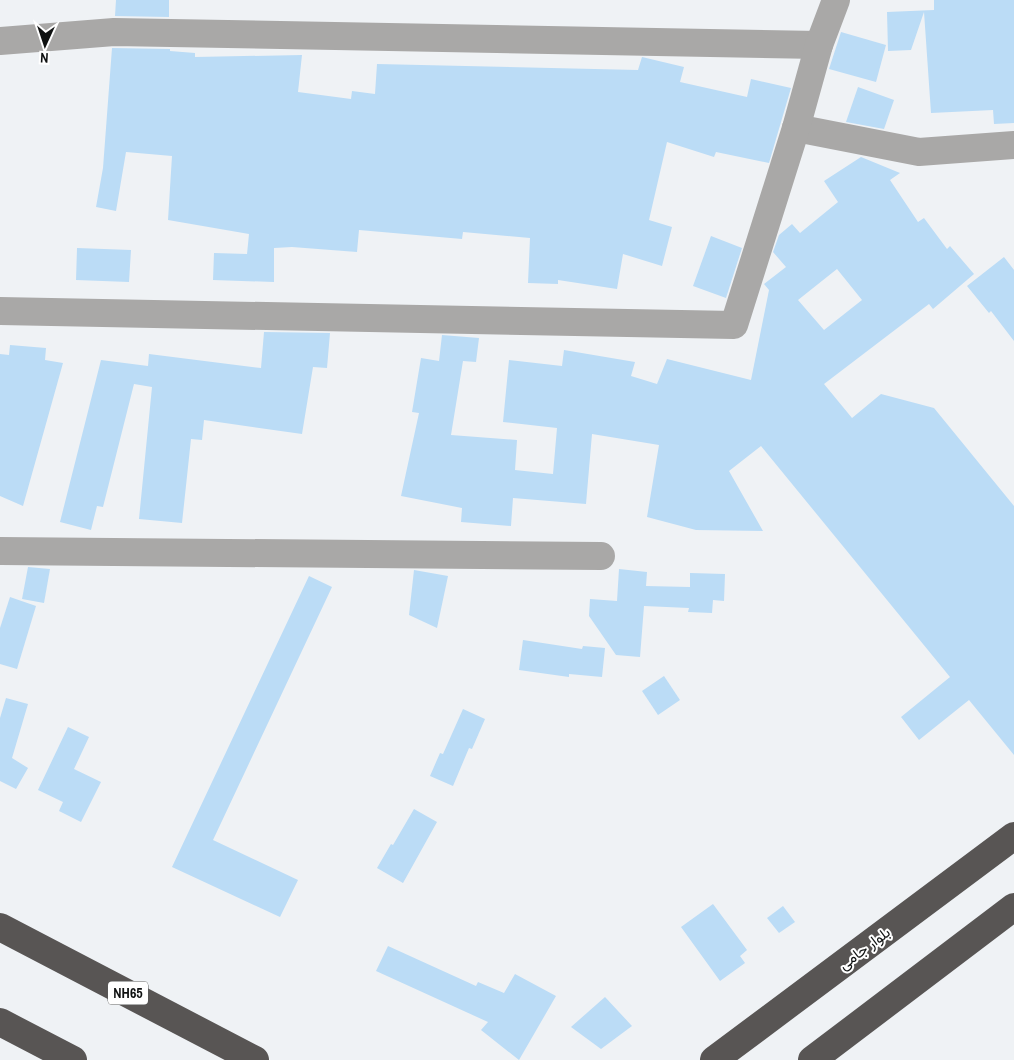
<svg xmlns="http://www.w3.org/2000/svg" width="1014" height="1060" font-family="'Archivo Narrow',Vazirmatn,sans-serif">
	<rect width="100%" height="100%" fill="#eff2f5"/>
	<!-- building -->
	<g fill="#bbdcf6" fill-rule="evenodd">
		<path d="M116,0h53v17l-54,-1z"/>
		<path d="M934,0h80v123l-20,1 -1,-14 -62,3 -7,-101 -13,38 -23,1 -1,-39 47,-2z"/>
		<path d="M841,32l45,13 -10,37 -47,-13z"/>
		<path d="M112,48l58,1v2l25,2v4l107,-2 -4,37 53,7 1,-8 23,3 2,-30 261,6 4,-13 42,10 -4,15 67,15 4,-18 40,9 -22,75 -53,-11 -2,5 -47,-15 -18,78 23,7 -10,39 -39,-12 -6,35 -59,-9v4l-30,-1 2,-45 -67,-6 -1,7 -103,-9 -2,22 -65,-5 -18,1v34l-61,-2 1,-27 33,1 2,-20 -81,-14 4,-64 -46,-4 -10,59 -20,-4 7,-39z"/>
		<path d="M858,87l36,13 -10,29 -38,-7z"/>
		<path d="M861,157l39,16 -10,7 28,42 6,-4 23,31 3,-3 24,28 -41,35 -4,-5 -105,80 28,34 29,-24 53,14 80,98v249l-45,-55 -50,40 -18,-23 49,-40 -189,-231 -32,25 34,60 -67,-1 -49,-13 12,-72 -67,-11 -6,70 -73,-6 -2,28 -50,-4 1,-14 -61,-12 18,-83 -7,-1 9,-54 18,3 3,-26 37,3 -3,24 -13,-1 -12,74 66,5 -2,30 38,4 4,-46 -54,-6 6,-62 53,6 2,-16 71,12 -4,14 26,8 10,-25 84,21 18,-90 -5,-6 22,-17 -13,-15 6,-17 13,-11 8,9 38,-31 -14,-21zM837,269l25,31 -38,30 -26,-30z"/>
		<path d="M711,236l31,12 -16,50 -33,-12z"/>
		<path d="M77,248l54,2 -2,32 -53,-2z"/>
		<path d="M1004,257l10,13v71l-23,-30 -2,2 -22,-27z"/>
		<path d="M264,332l66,1 -3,35 -14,-1 -11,67 -98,-14 -2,20 -11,-1 -9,84 -43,-4 13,-132 -18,-3 -31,123 -6,-1 -6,24 -31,-8 41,-162 47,6 1,-12 112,14z"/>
		<path d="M10,345l36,3 -1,12 18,3 -40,143 -23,-10v-142l9,1z"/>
		<path d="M28,567l22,2 -6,34 -22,-4z"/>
		<path d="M619,569l28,3 -1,14 44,1v-14l35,1 -1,27 -11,-1 -1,13 -24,-1 1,-4 -45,-2 -4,51 -24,-2 -27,-39 1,-17 27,2z"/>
		<path d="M414,570l34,6 -11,52 -28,-13z"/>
		<path d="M309,576l23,11 -119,253 85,40 -18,37 -108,-50z"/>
		<path d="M10,597l26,9 -19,63 -17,-5v-36z"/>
		<path d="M523,640l59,9 1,-3 22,2 -3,29 -33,-3v3l-50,-7z"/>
		<path d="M664,676l16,24 -22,15 -16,-24z"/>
		<path d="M6,698l22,6 -16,54 16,10 -12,21 -16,-8v-63z"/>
		<path d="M463,709l22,10 -13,30 -3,-1 -16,38 -23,-10 10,-23 3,1z"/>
		<path d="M68,727l21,10 -15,32 27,13 -20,40 -22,-11 4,-9 -25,-12z"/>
		<path d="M414,809l23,13 -34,61 -26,-15 14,-24 2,1z"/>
		<path d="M713,904l34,46 -7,6 5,7 -25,18 -39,-54z"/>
		<path d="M783,906l12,16 -16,11 -12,-15z"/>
		<path d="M388,946l88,40 2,-4 26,11 11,-19 41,22 -37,64 -38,-30 7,-8 -112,-51z"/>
		<path d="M605,997l27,29 -31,23 -30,-22z"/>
	</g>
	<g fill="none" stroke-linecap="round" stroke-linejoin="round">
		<!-- minor -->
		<g stroke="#a9a8a7" stroke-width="28">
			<path d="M0,41l114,-9 705,13"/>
			<path d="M796,128l123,24 95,-7"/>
			<path d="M0,311l734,14 62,-197 23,-83 17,-45"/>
			<path d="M0,551l601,5"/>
		</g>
		<!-- highway -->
		<g stroke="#585554" stroke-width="28">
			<path d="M0,927l255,133"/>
			<path d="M0,1022l73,38"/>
			<path d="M714,1060l300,-224"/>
			<path d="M812,1060l202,-153"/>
		</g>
	</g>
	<g text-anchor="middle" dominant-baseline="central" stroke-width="4" stroke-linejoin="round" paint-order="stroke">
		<!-- shield labels -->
		<rect fill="#fff" stroke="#575858" stroke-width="1" x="108" y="981.5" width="40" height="23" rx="4"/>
		<g font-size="14" font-weight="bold" fill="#0f1111">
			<text x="128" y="993">NH65</text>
		</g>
		<!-- street labels -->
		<g font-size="15" fill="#0f1111" stroke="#fff">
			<text transform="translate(864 948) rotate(-37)">بلوار جامی</text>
		</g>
	</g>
	<!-- north arrow -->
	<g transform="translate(45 45) rotate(183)" stroke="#ffffff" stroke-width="4" paint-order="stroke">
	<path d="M0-4L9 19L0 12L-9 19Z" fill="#0f1111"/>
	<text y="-8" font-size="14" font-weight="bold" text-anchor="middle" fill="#0f1111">N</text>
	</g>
</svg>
